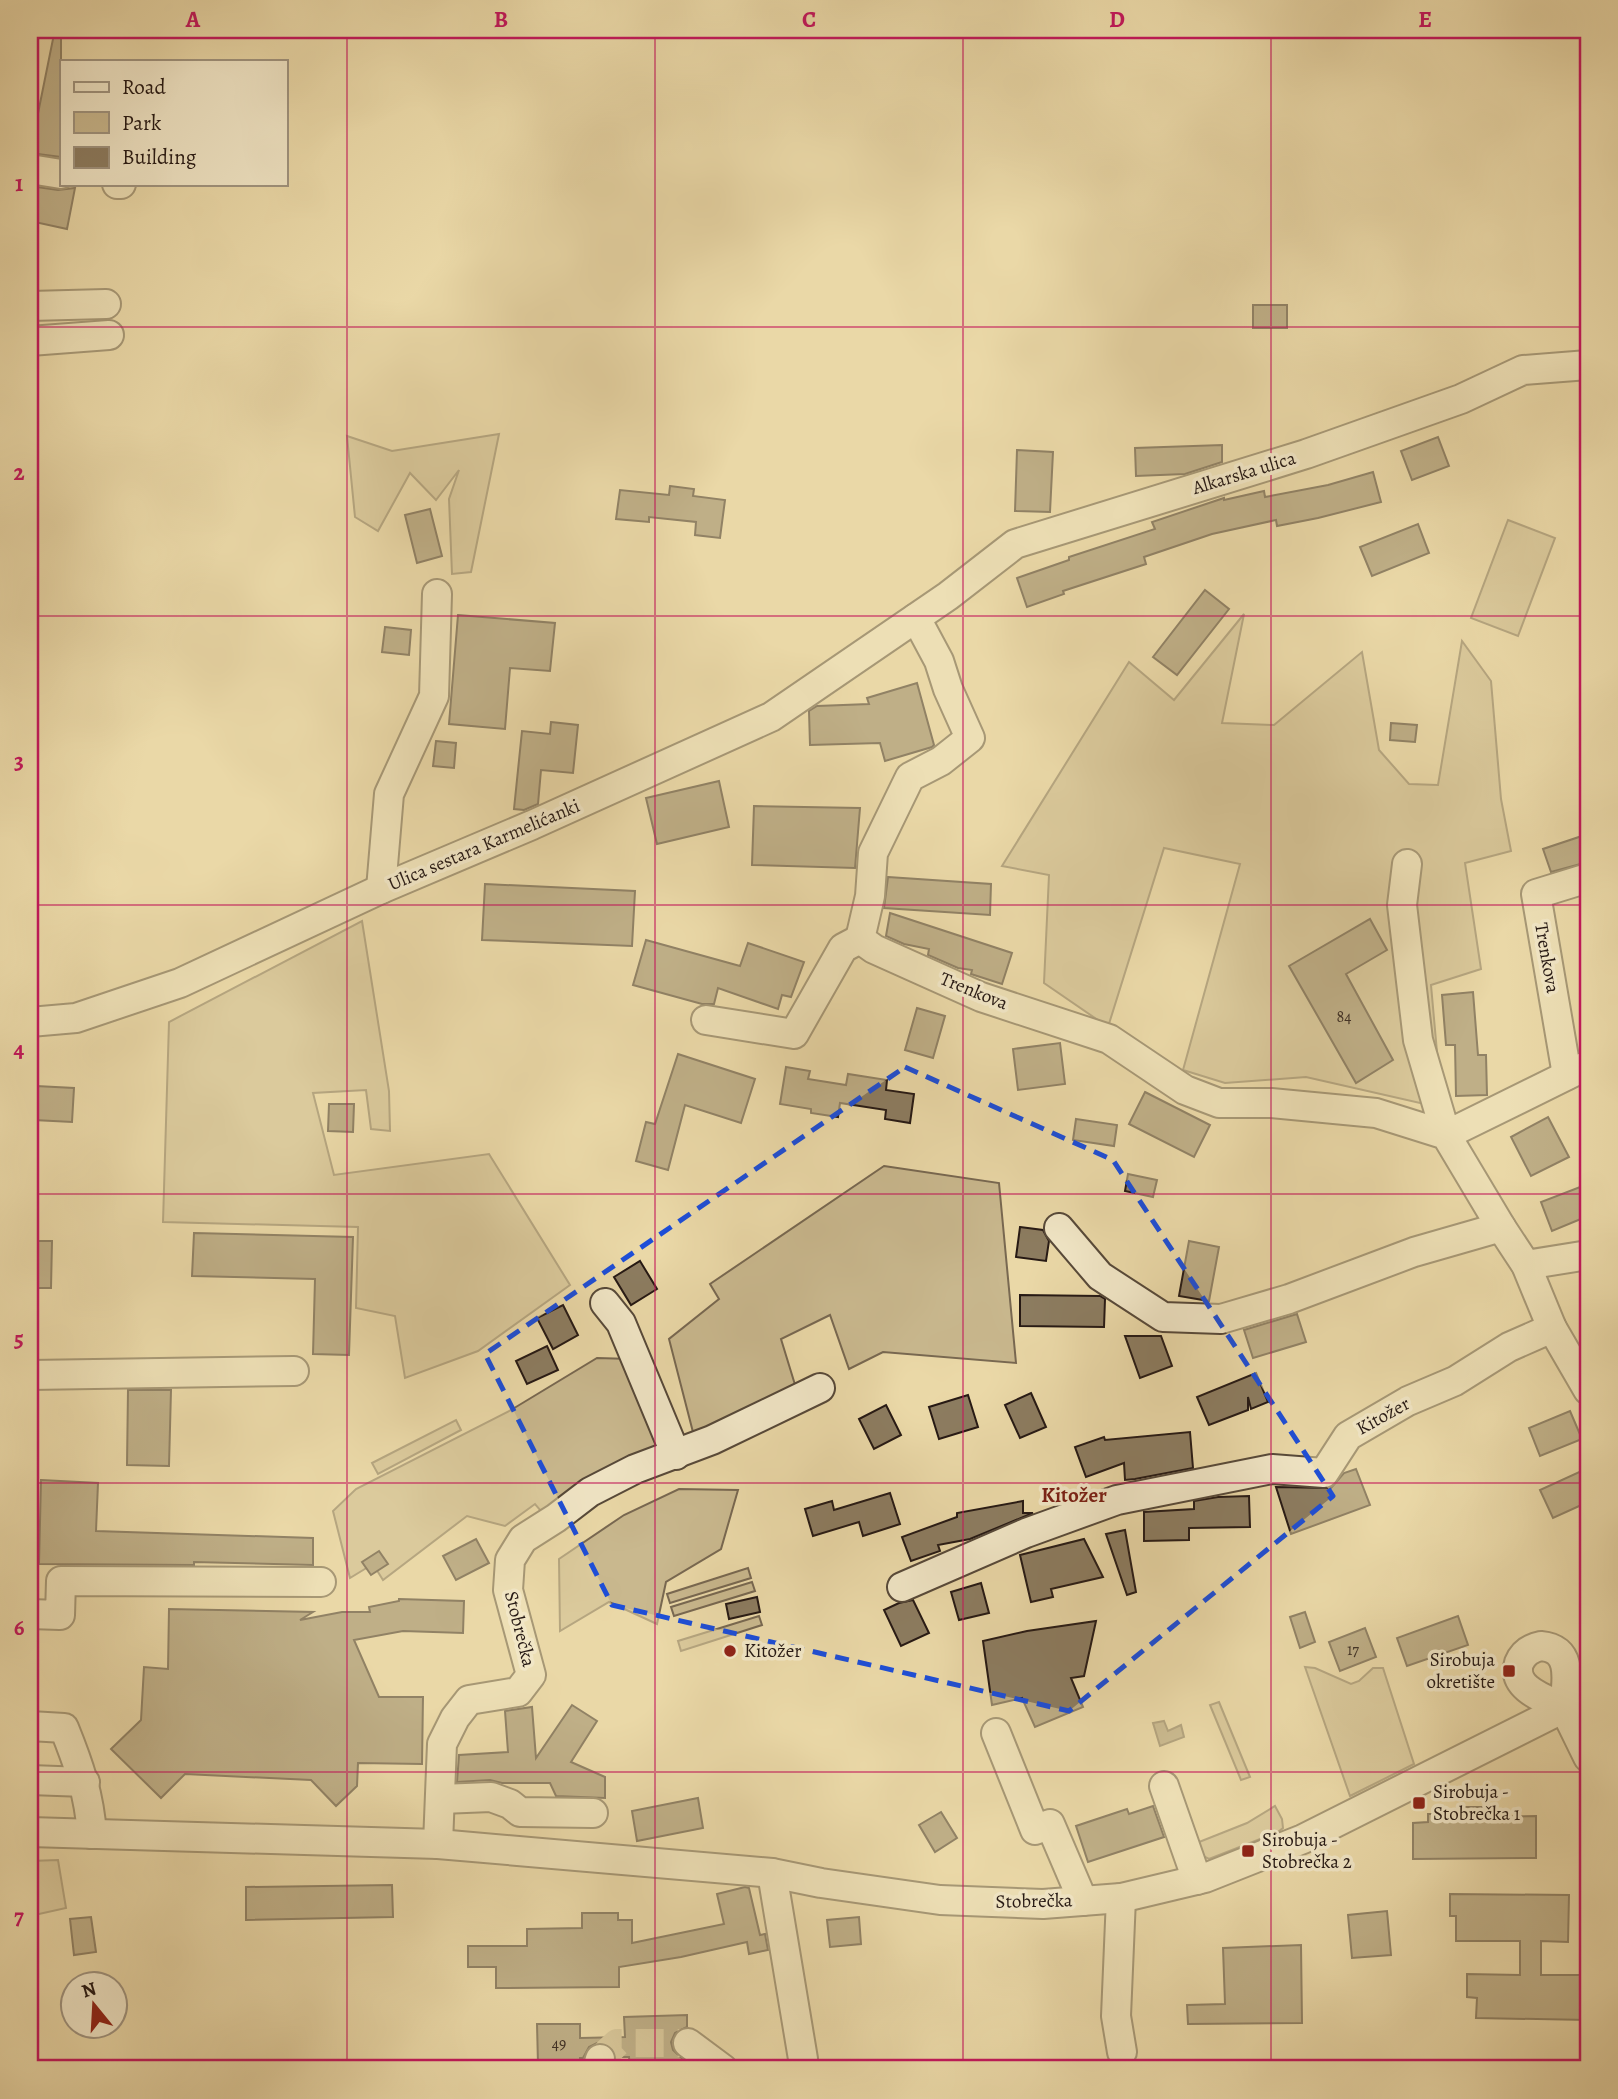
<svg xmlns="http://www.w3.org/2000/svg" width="1618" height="2099" font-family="Alegreya,serif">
	<rect width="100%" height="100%" fill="#ead8a7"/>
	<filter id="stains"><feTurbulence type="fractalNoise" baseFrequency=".00286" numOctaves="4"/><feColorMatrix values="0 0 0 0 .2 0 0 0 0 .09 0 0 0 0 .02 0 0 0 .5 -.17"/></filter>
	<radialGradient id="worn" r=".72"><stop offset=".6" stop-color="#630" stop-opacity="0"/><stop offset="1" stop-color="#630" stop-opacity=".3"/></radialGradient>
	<!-- green -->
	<g fill="#c9b88e" stroke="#786851" stroke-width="2">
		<path d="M499,434l-28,138 -19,2 -3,-75 10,-29 -23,30 -26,-27 -32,58 -23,-14 -8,-81 45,15z"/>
		<path d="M1508,520l47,18 -37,98 -47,-18z"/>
		<path d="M1244,614l-22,109 52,2 88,-73 17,98 30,34 29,1 24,-144 29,40 10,118 10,52 -46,12 16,106 -50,16 11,123 -136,-31 -81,6 -42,-13 57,-206 -76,-16 -56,179 -64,-44 5,-108 -47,-9 127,-204 45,38z"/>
		<path d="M362,921l27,170 1,40 -19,-2 -5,-39 -53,3 21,82 155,-21 81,131 -92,66 -73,27 -10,-62 -39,-8 2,-81 -195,-5 6,-200z"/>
		<path d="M884,1166l115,17 17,180 -133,-11 -34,17 -19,-54 -49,24 15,49 -102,48 -25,-97 50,-40 -9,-15z"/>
		<path d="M597,1358l34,1 30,80 -8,15 -106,64 -12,-14 -30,22 -38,-10 -84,64 -10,-16 -23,14 -17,-67 23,-22 155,-79z"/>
		<path d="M456,1420l5,10 -83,44 -6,-11z"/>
		<path d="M679,1489l59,1 -17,59 -55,33 -9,42 -48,-22 -49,29 -1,-72 65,-44z"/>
		<path d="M748,1568l3,10 -81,25 -3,-9z"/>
		<path d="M752,1582l3,9 -81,25 -3,-9z"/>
		<path d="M759,1616l3,9 -81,26 -3,-10z"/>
		<path d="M1305,1667l10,1 36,16 8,-3 14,-13h10l31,96 -64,32z"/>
		<path d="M1219,1702l31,75 -9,3 -31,-75z"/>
		<path d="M1275,1806l7,13 1,9 -5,4 -69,27 -8,-4 -7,-11 53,-21z"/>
		<path d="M58,1860l8,48 -36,8v-55z"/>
	</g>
	<!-- water -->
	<path fill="#a79775" stroke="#73654e" stroke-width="2" d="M1164,1721l4,10 13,-6 3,12 -24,9 -7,-23z"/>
	<!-- building -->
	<g fill="#8c7c60" stroke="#261914" stroke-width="2">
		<path d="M54,34l7,1v122l-31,-4z"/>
		<path d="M30,186l28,4 17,-2 -8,41 -37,-8z"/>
		<rect x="1253" y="305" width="34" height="23"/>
		<path d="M1438,437l11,29 -37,14 -11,-29z"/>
		<path d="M1222,445v17l-37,12 -49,2 -1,-28z"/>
		<path d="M1017,450l36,2 -3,60 -35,-1z"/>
		<path d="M1373,472l8,30 -63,16 -41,8 -1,-6 -64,14 -68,23 2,7 -83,27 1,3 -37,13 -10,-29 52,-18v-3l86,-28 -3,-7 72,-24v2l40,-9 1,6 63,-12z"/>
		<path d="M670,486l24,3 -1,7 32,4 -5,38 -25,-3 1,-13 -47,-5v5l-33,-3 4,-29 49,5z"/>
		<path d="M430,509l12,47 -25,7 -12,-48z"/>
		<path d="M1418,524l11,29 -57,23 -12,-29z"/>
		<path d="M1205,590l24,19 -52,66 -24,-18z"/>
		<path d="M458,615l97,8 -5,48 -40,-3 -5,61 -56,-5z"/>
		<path d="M385,627l26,3 -2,25 -27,-3z"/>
		<path d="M917,683l17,62 -2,2 -47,14 -5,-18 -70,2 -1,-34 8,-5 52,-2 -2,-6z"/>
		<path d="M551,722l27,3 -5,48 -32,-3 -3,34 -14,6 -10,-1 8,-78 28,3z"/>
		<path d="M1391,723l26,2 -2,17 -25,-2z"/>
		<path d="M436,741l20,2 -2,25 -21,-2z"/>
		<path d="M719,781l10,46 -72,17 -11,-46z"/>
		<path d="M754,806l106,2 -5,60 -103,-3z"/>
		<path d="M1588,834v28l-37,10 -8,-23z"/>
		<path d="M888,877l103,7 -1,31 -106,-7z"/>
		<path d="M485,884l150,7 -3,55 -150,-6z"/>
		<path d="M890,913l122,40 -10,31 -31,-10 1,-4 -14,-2 -30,-13 1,-6 -25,-5 -18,-8z"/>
		<path d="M1370,919l17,31 -41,24 47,86 -37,23 -67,-117z"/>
		<path d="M646,940l94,26 8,-23 56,19 -13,35 -9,-2 -4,14 -60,-21 -4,16h-12l-69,-19z"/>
		<path d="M1473,992l5,63h8l1,40 -31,1 -1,-51h-9l-4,-50z"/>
		<path d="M917,1008l28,8 -12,42 -28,-8z"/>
		<path d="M1060,1043l5,41 -47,6 -5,-41z"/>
		<path d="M678,1054l77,25 -14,44 -56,-18 -17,65 -32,-9 10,-39 9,2z"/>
		<path d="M786,1067l24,4 -2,8 38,6 2,-11 39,6 -1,10 28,4 -4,29 -25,-4 1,-9 -46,-7 -2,14 -27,-4v-4l-31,-5z"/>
		<path d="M36,1086l38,2 -2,34 -38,-2z"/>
		<path d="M1145,1092l65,33 -16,32 -65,-33z"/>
		<path d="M329,1104h25l-1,28 -25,-1z"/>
		<path d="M1548,1117l21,40 -38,19 -20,-39z"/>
		<path d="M1076,1119l41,6 -3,21 -41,-6z"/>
		<path d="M1128,1174l29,6 -4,17 -28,-6z"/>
		<path d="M1588,1184v32l-36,15 -11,-29z"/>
		<path d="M1020,1227l23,3 6,11 -3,20 -30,-4z"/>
		<path d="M194,1233l159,4 -4,118 -36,-1 2,-75 -123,-3z"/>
		<path d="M30,1241h22l-1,47h-21z"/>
		<path d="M1189,1241l30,6 -10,54 -30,-5z"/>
		<path d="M640,1261l17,28 -26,16 -17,-28z"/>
		<path d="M1020,1295l80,1 5,3 -1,28 -84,-1z"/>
		<path d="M563,1305l15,30 -25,14 -16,-31z"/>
		<path d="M1297,1314l9,28 -53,16 -9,-28z"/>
		<path d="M1125,1336h36l11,30 -32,12z"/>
		<path d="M547,1346l11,24 -31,14 -11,-23z"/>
		<path d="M1256,1373l12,29 -17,7 -3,-12v13l-39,15 -12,-28z"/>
		<path d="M128,1390h43l-2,76 -42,-1z"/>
		<path d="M1031,1393l15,34 -26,11 -15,-33z"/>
		<path d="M968,1395l10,32 -39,12 -10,-32z"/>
		<path d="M886,1405l15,30 -27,14 -15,-30z"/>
		<path d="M1570,1411l12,28 -42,17 -11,-28z"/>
		<path d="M1190,1432l3,36 -58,11 -10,1 -1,-17 -38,14 -11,-30 29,-10 1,3z"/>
		<path d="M1588,1468v34l-35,16 -13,-28z"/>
		<path d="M1356,1469l14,36 -79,29 -15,-47 55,1 13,-15z"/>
		<path d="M41,1480l57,3 -2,48 217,7v27l-119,-3v3l-155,-1z"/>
		<path d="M890,1493l10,31 -37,12 -4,-14 -46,14 -8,-27 27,-8 2,9z"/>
		<path d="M1249,1496l1,31 -61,1v12l-45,1v-29l50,-3v-8l24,-4z"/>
		<path d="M1023,1501v12h10l-63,26 -32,6 2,6 -29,10 -9,-24 55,-20v-4z"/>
		<path d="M1125,1530l11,62 -9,3 -21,-61z"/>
		<path d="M476,1539l13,24 -33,17 -13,-24z"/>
		<path d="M1084,1539l19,38 -52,12 2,8 -22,5 -11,-47z"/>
		<path d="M379,1551l9,13 -17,11 -9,-13z"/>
		<path d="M981,1583l8,30 -30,7 -8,-28z"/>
		<path d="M757,1597l3,15 -31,7 -3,-15z"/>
		<path d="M399,1599l65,2 -1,32 -60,-2 -49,9 25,57h44l-1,67 -64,-1 -1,23 -21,20 -25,-26 -126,-6 -24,24 -50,-49 30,-29 3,-53 24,2 1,-60 144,3 -13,8 42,-8h28l-1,-5 30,-6z"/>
		<path d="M913,1600l16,33 -28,13 -17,-36 15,-7z"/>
		<path d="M1305,1612l10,30 -15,6 -10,-31z"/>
		<path d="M1458,1616l10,29 -61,21 -10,-28z"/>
		<path d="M1096,1621l-12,55 -13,2 12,29 -48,20 -13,-29 -30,7 -9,-64 44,-10z"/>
		<path d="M1365,1628l11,29 -36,14 -11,-29z"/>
		<path d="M572,1705l25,16 -26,41 34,15v21l-49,-2 -6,-13h-48l-12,-3 -33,2 2,-27 49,-3 -3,-41 27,-4 4,51z"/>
		<path d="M698,1798l5,30 -66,13 -5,-30z"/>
		<path d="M1153,1806l11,31 -76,25 -12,-36 51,-17 2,5z"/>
		<path d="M1466,1807h18v10l52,-1v42l-123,1v-36l15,-1v-8h38z"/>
		<path d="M941,1812l16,26 -22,14 -16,-27z"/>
		<path d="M392,1885l1,32 -147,3v-33z"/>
		<path d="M745,1887l4,1 11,47 5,-1 3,16 -19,4 -2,-12 -66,15 -62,10v20l-123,1v-21h-28v-21h59v-17l55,-1v-15h36v7h14v23l92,-19 -7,-30z"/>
		<path d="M1450,1894l119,1 -1,47 -27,-1v34h47v45l-112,-2 1,-20 -10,-1v-23l53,1v-34h-64v-25h-6z"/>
		<path d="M1387,1911l4,44 -39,3 -4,-43z"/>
		<path d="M91,1917l5,35 -22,3 -4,-36z"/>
		<path d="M859,1917l2,27 -31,3 -3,-27z"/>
		<path d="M1301,1945l1,78 -114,1 -1,-19 38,-1 -2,-56z"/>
		<path d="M687,2015v12l-12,6 -4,9 2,8 15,14v5h-58l-1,-12h-13l-4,-9 -8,-5h-7l-8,4 -6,11h-3v6h-42l-1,-40h43v14l45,-1 -1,-20z"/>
	</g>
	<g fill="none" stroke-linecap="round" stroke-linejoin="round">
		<!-- minor-tunnel -->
		<path stroke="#c3b28a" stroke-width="28" stroke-dasharray="28 14" stroke-linecap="butt" d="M600,2059l17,-16h71"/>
		<!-- minor casing -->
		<g stroke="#574939" stroke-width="32">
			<g id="minor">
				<path d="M30,169l31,5"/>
				<path d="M117,184h4"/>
				<path d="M30,306l76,-2"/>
				<path d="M30,341l79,-6"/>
				<path d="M916,618l23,43 9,28 22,49 -29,23 -31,16 -37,76 -3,43 -10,43 14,10 107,48 128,42 76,51 34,13h52l105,10 70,22 55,92 25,38 26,63 36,62"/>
				<path d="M1407,864l-5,41 16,135 28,95 142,-70"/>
				<path d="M381,889l8,-95 45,-98 3,-102"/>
				<path d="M706,1020l88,14 49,-86 17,-9"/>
				<path d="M30,1022l46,-4 104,-35 201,-94 151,-64 239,-108 177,-121 67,-52 291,-90 155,-55 62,-29 65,-5"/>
				<path d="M1567,1075l-31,-181 52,-16"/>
				<path d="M1059,1228l41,48 63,41 58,2 68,-20 125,-47 87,-25"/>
				<path d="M1526,1265l62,-10"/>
				<path d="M605,1303l16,20 55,132"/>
				<path d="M30,1375l264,-4"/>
				<path d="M902,1587l124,-54 91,-33 155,-31 52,4 24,-37 60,-35 47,-20 54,-34 43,-19"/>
				<path d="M30,1614l30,1 1,-34 260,1"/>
				<path d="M1541,1646c34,3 25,38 23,62 -18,-9 -53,-19 -45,-45 4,-10 12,-15 22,-17z"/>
				<path d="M1564,1708l24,49"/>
				<path d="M30,1726l34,2c15,37 25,66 28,106"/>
				<path d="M996,1733l39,97 15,-6 33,77"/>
				<path d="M30,1780l55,2"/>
				<path d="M1164,1786l33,94"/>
				<path d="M441,1799l50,-2 19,7 10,8 73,1"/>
				<path d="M30,1832l408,12 334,29 49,10 119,17 103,4 78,-6 84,-20 98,-39 261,-131 24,-15"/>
				<path d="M438,1844l4,-100 13,-26 14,-18 49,-8 13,-17 -23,-85 2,-30 13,-21 33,-21 34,-26 45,-23 77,-29 108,-52"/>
				<path d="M772,1873l31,186"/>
				<path d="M1121,1898l-5,118 6,36"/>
				<path d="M688,2043l35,26"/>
				<path d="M597,2069l3,-10"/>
			</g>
		</g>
		<!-- minor -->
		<use href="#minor" stroke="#f1e6c6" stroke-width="28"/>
	</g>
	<!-- marked area -->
	<path d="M0 0H1618V2099H0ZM905,1067l208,93 220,336 -264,215 -457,-106 -127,-251z" fill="#ead8a7" fill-opacity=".55" fill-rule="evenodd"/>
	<path fill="none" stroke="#1d4ed8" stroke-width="5" stroke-dasharray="14 9" stroke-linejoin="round" d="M905,1067l208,93 220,336 -264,215 -457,-106 -127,-251z"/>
	<!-- grid -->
	<path fill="none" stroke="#c2185b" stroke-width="2" stroke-opacity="0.55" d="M347,30v2039M655,30v2039M963,30v2039M1271,30v2039M30,327h1558M30,616h1558M30,905h1558M30,1194h1558M30,1483h1558M30,1772h1558"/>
	<!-- markers -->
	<g fill="#8f2418" stroke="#f1e6c6" stroke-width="2.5">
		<circle cx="730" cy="1651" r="7"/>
		<rect x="1502" y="1664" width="14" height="14" rx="3.5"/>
		<rect x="1412" y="1796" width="14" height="14" rx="3.5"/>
		<rect x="1241" y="1844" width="14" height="14" rx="3.5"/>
	</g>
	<g text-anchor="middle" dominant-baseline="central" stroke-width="7" stroke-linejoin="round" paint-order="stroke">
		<!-- number labels -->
		<g font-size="16" fill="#403227">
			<text x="1344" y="1017">84</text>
			<text x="1353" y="1650">17</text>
			<text x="559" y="2044">49</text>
		</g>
		<!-- street labels -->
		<g font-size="19" fill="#261914" stroke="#f1e6c6">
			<text transform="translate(1244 473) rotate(-17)">Alkarska ulica</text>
			<text transform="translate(484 845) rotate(-23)">Ulica sestara Karmelićanki</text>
			<text transform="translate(1547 958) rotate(80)">Trenkova</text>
			<text transform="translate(974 991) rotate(22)">Trenkova</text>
			<text transform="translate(1383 1416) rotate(-29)">Kitožer</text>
			<text transform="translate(520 1629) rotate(76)">Stobrečka</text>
			<text transform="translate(1034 1901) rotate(-1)">Stobrečka</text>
		</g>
		<!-- poi labels -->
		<g font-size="19" fill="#261914" stroke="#f1e6c6" text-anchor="start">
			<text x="744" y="1651">Kitožer</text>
			<text x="1495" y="1660" text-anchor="end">Sirobuja<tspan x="1495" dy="22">okretište</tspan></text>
			<text x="1433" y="1792">Sirobuja -<tspan x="1433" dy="22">Stobrečka 1</tspan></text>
			<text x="1262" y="1840">Sirobuja -<tspan x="1262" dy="22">Stobrečka 2</tspan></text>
		</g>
		<!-- neighbourhood labels -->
		<g font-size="21" font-weight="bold" fill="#7a1f14" stroke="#f1e6c6">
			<text x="1074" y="1495">Kitožer</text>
		</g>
	</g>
	<!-- margin -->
	<rect width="1618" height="2099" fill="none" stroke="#ead8a7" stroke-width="77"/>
	<!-- legend -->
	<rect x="60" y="60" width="228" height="126" fill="#f1e6c6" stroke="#a0947f" stroke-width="2"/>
	<rect x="74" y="82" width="35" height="10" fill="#f1e6c6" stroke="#a0947f" stroke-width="2"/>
	<text x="122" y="94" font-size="21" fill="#261914">Road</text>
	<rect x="74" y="112" width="35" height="21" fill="#c9b88e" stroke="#a0947f" stroke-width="2"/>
	<text x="122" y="130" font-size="21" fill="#261914">Park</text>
	<rect x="74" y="147" width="35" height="21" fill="#8c7c60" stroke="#a0947f" stroke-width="2"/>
	<text x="122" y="164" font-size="21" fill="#261914">Building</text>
	<!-- north arrow -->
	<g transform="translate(94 2005) rotate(342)"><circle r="33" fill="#f1e6c6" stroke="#a0947f" stroke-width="2"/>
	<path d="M0-5L12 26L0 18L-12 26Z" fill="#8f2418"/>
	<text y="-10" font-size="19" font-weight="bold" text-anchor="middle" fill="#261914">N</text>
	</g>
	<rect x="38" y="38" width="1542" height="2022" fill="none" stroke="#c2185b" stroke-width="2.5"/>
	<g font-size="23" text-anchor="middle" font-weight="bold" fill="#c2185b">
		<text x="193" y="27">A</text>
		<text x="501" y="27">B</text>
		<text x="809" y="27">C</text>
		<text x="1117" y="27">D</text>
		<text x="1425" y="27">E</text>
		<text x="19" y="191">1</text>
		<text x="19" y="480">2</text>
		<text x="19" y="769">3</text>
		<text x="19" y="1057">4</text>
		<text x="19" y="1346">5</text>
		<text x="19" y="1635">6</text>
		<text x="19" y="1924">7</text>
	</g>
	<rect width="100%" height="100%" filter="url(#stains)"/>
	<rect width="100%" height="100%" fill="url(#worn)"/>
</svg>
